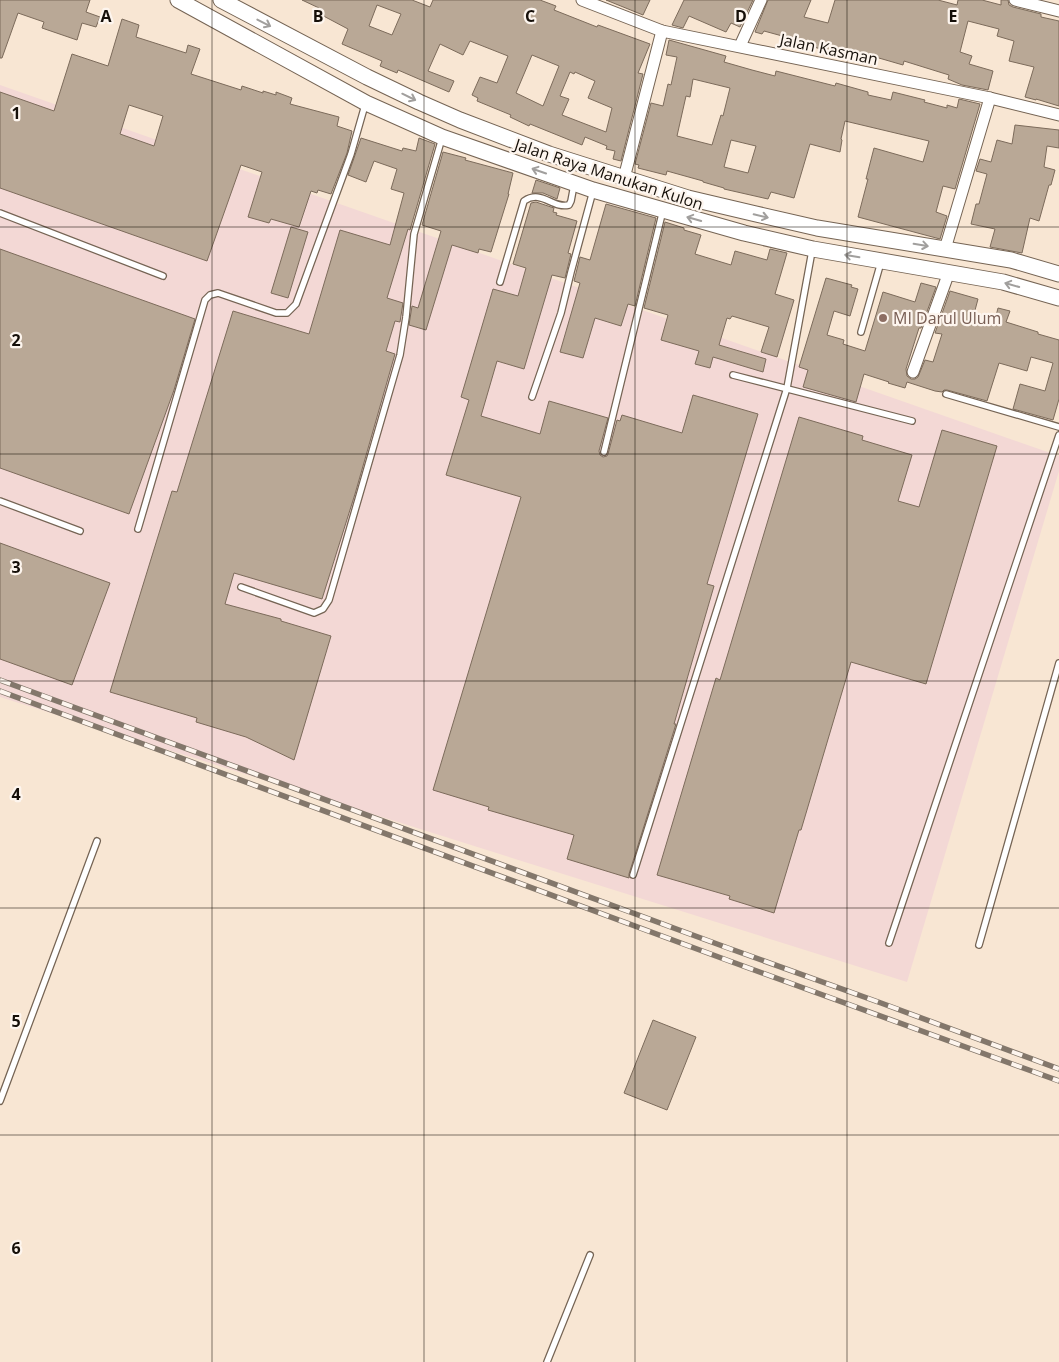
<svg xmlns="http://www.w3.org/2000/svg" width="1059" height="1362" font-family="'Open Sans',sans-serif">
	<rect width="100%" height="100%" fill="#f8e6d3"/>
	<!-- industrial -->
	<path fill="#f3d8d5" d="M0,85l1059,371v15l-152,511 -907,-285z"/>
	<!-- building -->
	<g fill="#b9a896" stroke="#7c6b5b" fill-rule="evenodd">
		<path d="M0,0h90l-4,12 14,5 -4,10 -14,-4 -5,17 -35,-12 2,-6 -26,-9 -16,45h-2z"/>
		<path d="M302,0h110l18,7 3,-7h107l16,6 -2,4 43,17 1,-2 52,19 -12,29 5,1 -22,87 -8,-2 2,-8 -9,-2 1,-3 -22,-9 -3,8 -52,-21 -1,2 -19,-9 1,-2 -34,-14 1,-3 -6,-3 8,-18 17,6 11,-27 -38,-15 -7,14 -23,-11 -12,27 26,10 -5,11 -51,-22 -1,3 -17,-7 2,-5 -40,-17 6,-15 -32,-17 3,-4zM377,5l24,9 -9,21 -23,-9zM532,55l27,11 -16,40 -27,-13zM570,72l4,2 1,-2 20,9 -7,17 24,10 -6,24 -44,-17 7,-16 -9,-3z"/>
		<path d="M606,0h44l-7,15z"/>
		<path d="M684,0h69l-13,27 -9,-4 -5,9 -37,-16 -6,12 -11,-3z"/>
		<path d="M768,0h43l-7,17 24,6 7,-23h103l19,5 1,-5h24l19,5v-5h7l1,5 4,2 28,7v3l18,4v85l-23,-7v1l-11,-3 9,-30 -25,-6 5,-20 -17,-5 2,-7 -31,-8 -8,31 12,4 -3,8 24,7 -5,19 -26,-5 -14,-6 1,-4 -45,-14 -1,4 -31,-9 -1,3 -13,-4 -1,4 -72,-20 1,-2 -22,-6 -2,3 -7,-2z"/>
		<path d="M122,19l17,6 -3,12 50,16 2,-8 12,4 -9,25 50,16 1,-4 21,7v-2l13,4v-3l16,6 -2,6 49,13 -2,9 15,5 -5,22 -16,41 -13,-4 -1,3 -6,-2 -12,36 -28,-8 -2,4 -21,-6 14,-45 -21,-7 -34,96 -207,-73v-96l54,19 18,-57 36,12zM129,105l34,11 -9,30 -34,-12z"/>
		<path d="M669,40l57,16 -2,6 28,8 23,6 1,-5 59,15 1,-3 32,9v3l23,5 2,-8 32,8 -1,2 23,6v-3l10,3 2,-9 21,5 -25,85 -12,-3 -7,26 11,4 -7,23 -82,-22 10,-38h-2l8,-31 49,14 6,-21 -84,-20 -4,18 1,1 -2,12 -30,-8 -16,54 -23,-6 -3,7 -44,-10v-1l-21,-6v-1l-36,-10 -1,4 -28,-7 1,-3 -4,-1 16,-61 12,3 5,-22 3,1 6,-28 -11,-2zM693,79l37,9 -7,28 -2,-1 -9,30 -35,-9 9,-40 4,1zM731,140l25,6 -8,27 -24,-6z"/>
		<path d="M1015,125l44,5v18l-12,-2 -3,21 11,3 -4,15h-2l-10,36 -9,-3 -8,35 -32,-6 5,-18 -24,-5 5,-20h3l8,-30 -11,-3 4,-12 11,3 6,-22 15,4z"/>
		<path d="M361,138l41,13 1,-3 13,3 3,-13 16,6 -25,86 -2,-1 -21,69 16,5 -3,19 -5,-1 -9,30 9,3 -40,140 -33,105 -88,-26 -9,31 56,15v2l50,15 -37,124 -48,-23 -50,-15 1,-4 -87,-26 62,-201 5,1 56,-181 76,23 31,-104 50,15 14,-52 -13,-4 6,-20 -23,-8 -8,21 -18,-7z"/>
		<path d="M443,152l23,6 -1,2 48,13 -5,21h1l-18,58 -12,-3 -1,4 -26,-8 -26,85 -17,-5 3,-19 6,2 23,-77 -19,-6z"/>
		<path d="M536,180l24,8 -3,11 -14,-6h-11z"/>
		<path d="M536,202l18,6 -1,4 4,1 -1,2 21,6 -9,32 3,1 -6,24 -13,-3 -28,94 -27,-8 -16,55 59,18 9,-33 59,17 -9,33 1,4 3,2 4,-1 1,-2 9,-34 3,1 2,-6 60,18 11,-38 65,19 -51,170 7,2 -40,138h2l-47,150v4l-62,-19 7,-24 -86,-25 1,-3 -56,-17 88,-293 -75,-22 23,-75 -8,-3 32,-108 25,7 8,-28 -13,-4 18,-61z"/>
		<path d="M606,204l50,14 -21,88 -7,-2 -7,22 -26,-8 -12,40 -23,-6 20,-69 -6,-2 6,-24 10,3z"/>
		<path d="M665,222l19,6v2l17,5 -6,19 36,11 4,-14 32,9 3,-11 17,4 -12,41 19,6 -17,57 -16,-5 8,-25 -37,-11 -2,3 -3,-1 -8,27 47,14 -3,13 -50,-15 -3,11 -15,-4 4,-13 -38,-11 7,-25 -24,-7z"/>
		<path d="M291,227l17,5 -20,66 -17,-5z"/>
		<path d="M0,249l195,70 -21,71 -45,124 -129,-46z"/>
		<path d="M826,278l26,7 -1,2 7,2 -8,27 -16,-5 -7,24 17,5 -1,4 22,7 18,-59 32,10 6,-19 15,4 -15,41h-2l-13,41 1,7 4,3h4l3,-2 7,-17 8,2 9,-28 -7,-1 15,-42 28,8 -4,15 21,6 3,-12 12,3 -4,11 32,10v2l21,6v59l-6,21 -40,-11 7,-25 25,7 8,-28 -22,-6 -4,14 -28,-8 -12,38 -40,-11h-3l-2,2 -7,-1 -28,-9 -2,6 -17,-5 1,-1 -25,-8 -8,28 -53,-15 5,-17 -9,-3z"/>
		<path d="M799,417l64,19 -1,4 50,15 -14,46 21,6 23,-77 55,16 -71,238 -75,-22 -50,168h-2l-25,83 -45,-14 1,-3 -73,-21 59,-197 4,2z"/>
		<path d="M0,543l110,40 -38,102 -72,-26z"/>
		<path d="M653,1020l43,17 -29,73 -43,-17z"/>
	</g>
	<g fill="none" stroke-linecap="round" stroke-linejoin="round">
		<!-- lane casing -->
		<g stroke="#756454" stroke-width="8">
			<g id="lane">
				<path d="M0,213l163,63"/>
				<path d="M500,282l24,-81c18,-12 28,8 45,4l2,-4 3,-16"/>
				<path d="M861,332l20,-70"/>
				<path d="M733,375l179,46"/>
				<path d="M946,394l113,33"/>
				<path d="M532,397l29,-84 10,-41 22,-81"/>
				<path d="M604,452l59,-242"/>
				<path d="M0,501l80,30"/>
				<path d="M138,529l67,-229 5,-5 8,-2 58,20h11l9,-9 55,-150 14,-49"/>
				<path d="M241,587l73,26 9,-4 6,-9 71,-245 6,-38 8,-83 28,-96"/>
				<path d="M633,875l154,-487 25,-137"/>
				<path d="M889,943l170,-508"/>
				<path d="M979,945l80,-282"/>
				<path d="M0,1101l97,-260"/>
				<path d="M547,1362l43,-107"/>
			</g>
		</g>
		<!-- street casing -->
		<g stroke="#756454" stroke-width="13">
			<g id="street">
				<path d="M582,0l80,31 328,67 69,17"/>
				<path d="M1015,0l44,11"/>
				<path d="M740,46l21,-46"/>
				<path d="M624,178l38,-147"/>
				<path d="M945,249l45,-151"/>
				<path d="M913,372l36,-100"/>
			</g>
		</g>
		<!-- secondary casing -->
		<g stroke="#756454" stroke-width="17">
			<g id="secondary">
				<path d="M178,0l188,103 76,34 151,53 151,43 69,16 190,33 56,16"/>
				<path d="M221,0l146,77 52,25 41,18 89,34 139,44 68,16 61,14 194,32 48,14"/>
			</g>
		</g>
		<!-- lane -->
		<use href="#lane" stroke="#fff" stroke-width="5.5"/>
		<!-- street -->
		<use href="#street" stroke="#fff" stroke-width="11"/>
		<!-- secondary -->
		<use href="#secondary" stroke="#fff" stroke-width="15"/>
		<!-- rail casing -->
		<g stroke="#83776b" stroke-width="5.5">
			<g id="rail">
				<path d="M0,680l728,268 153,55 178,66"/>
				<path d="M0,691l724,268 335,122"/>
			</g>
		</g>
		<!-- rail -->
		<use href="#rail" stroke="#fdf5ee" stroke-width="4" stroke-dasharray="11" stroke-linecap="butt"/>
	</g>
	<!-- one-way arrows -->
	<defs><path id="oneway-shaft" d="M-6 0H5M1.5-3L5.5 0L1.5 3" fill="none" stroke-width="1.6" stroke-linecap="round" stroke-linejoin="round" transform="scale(1.25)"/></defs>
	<g stroke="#a19f9d">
		<use href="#oneway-shaft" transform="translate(264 23) rotate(27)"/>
		<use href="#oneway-shaft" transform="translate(409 97) rotate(26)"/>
		<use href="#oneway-shaft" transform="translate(539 171) rotate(-161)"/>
		<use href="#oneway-shaft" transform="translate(761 216) rotate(13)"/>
		<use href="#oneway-shaft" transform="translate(694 219) rotate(-164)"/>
		<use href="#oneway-shaft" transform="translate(921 245) rotate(9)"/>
		<use href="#oneway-shaft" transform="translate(852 256) rotate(-171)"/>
		<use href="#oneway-shaft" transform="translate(1012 285) rotate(-164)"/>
	</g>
	<!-- grid -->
	<path fill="none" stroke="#150f09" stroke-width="1" stroke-opacity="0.55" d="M212,0v1362M424,0v1362M635,0v1362M847,0v1362M0,227h1059M0,454h1059M0,681h1059M0,908h1059M0,1135h1059"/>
	<!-- markers -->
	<circle fill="#8d6e63" stroke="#fdf5ee" stroke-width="2" cx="883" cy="318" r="5"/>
	<g text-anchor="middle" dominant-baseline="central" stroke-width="4.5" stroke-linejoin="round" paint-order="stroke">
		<!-- street labels -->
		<g font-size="16" fill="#150f09" stroke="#fdf5ee">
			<text transform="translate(829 49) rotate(12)">Jalan Kasman</text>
			<text transform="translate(609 174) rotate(18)">Jalan Raya Manukan Kulon</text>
		</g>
		<!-- education labels -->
		<g font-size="16" fill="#785e54" stroke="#fdf5ee" text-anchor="start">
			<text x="893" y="318">MI Darul Ulum</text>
		</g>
	</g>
	<g font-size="16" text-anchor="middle" font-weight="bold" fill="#150f09" stroke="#fdf5ee" stroke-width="4.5" stroke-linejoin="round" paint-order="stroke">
		<text x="106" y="22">A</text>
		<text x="318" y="22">B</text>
		<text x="530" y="22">C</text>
		<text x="741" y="22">D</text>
		<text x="953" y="22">E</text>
		<text x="16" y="119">1</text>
		<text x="16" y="346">2</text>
		<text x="16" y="573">3</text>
		<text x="16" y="800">4</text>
		<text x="16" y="1027">5</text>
		<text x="16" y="1254">6</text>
	</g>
</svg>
